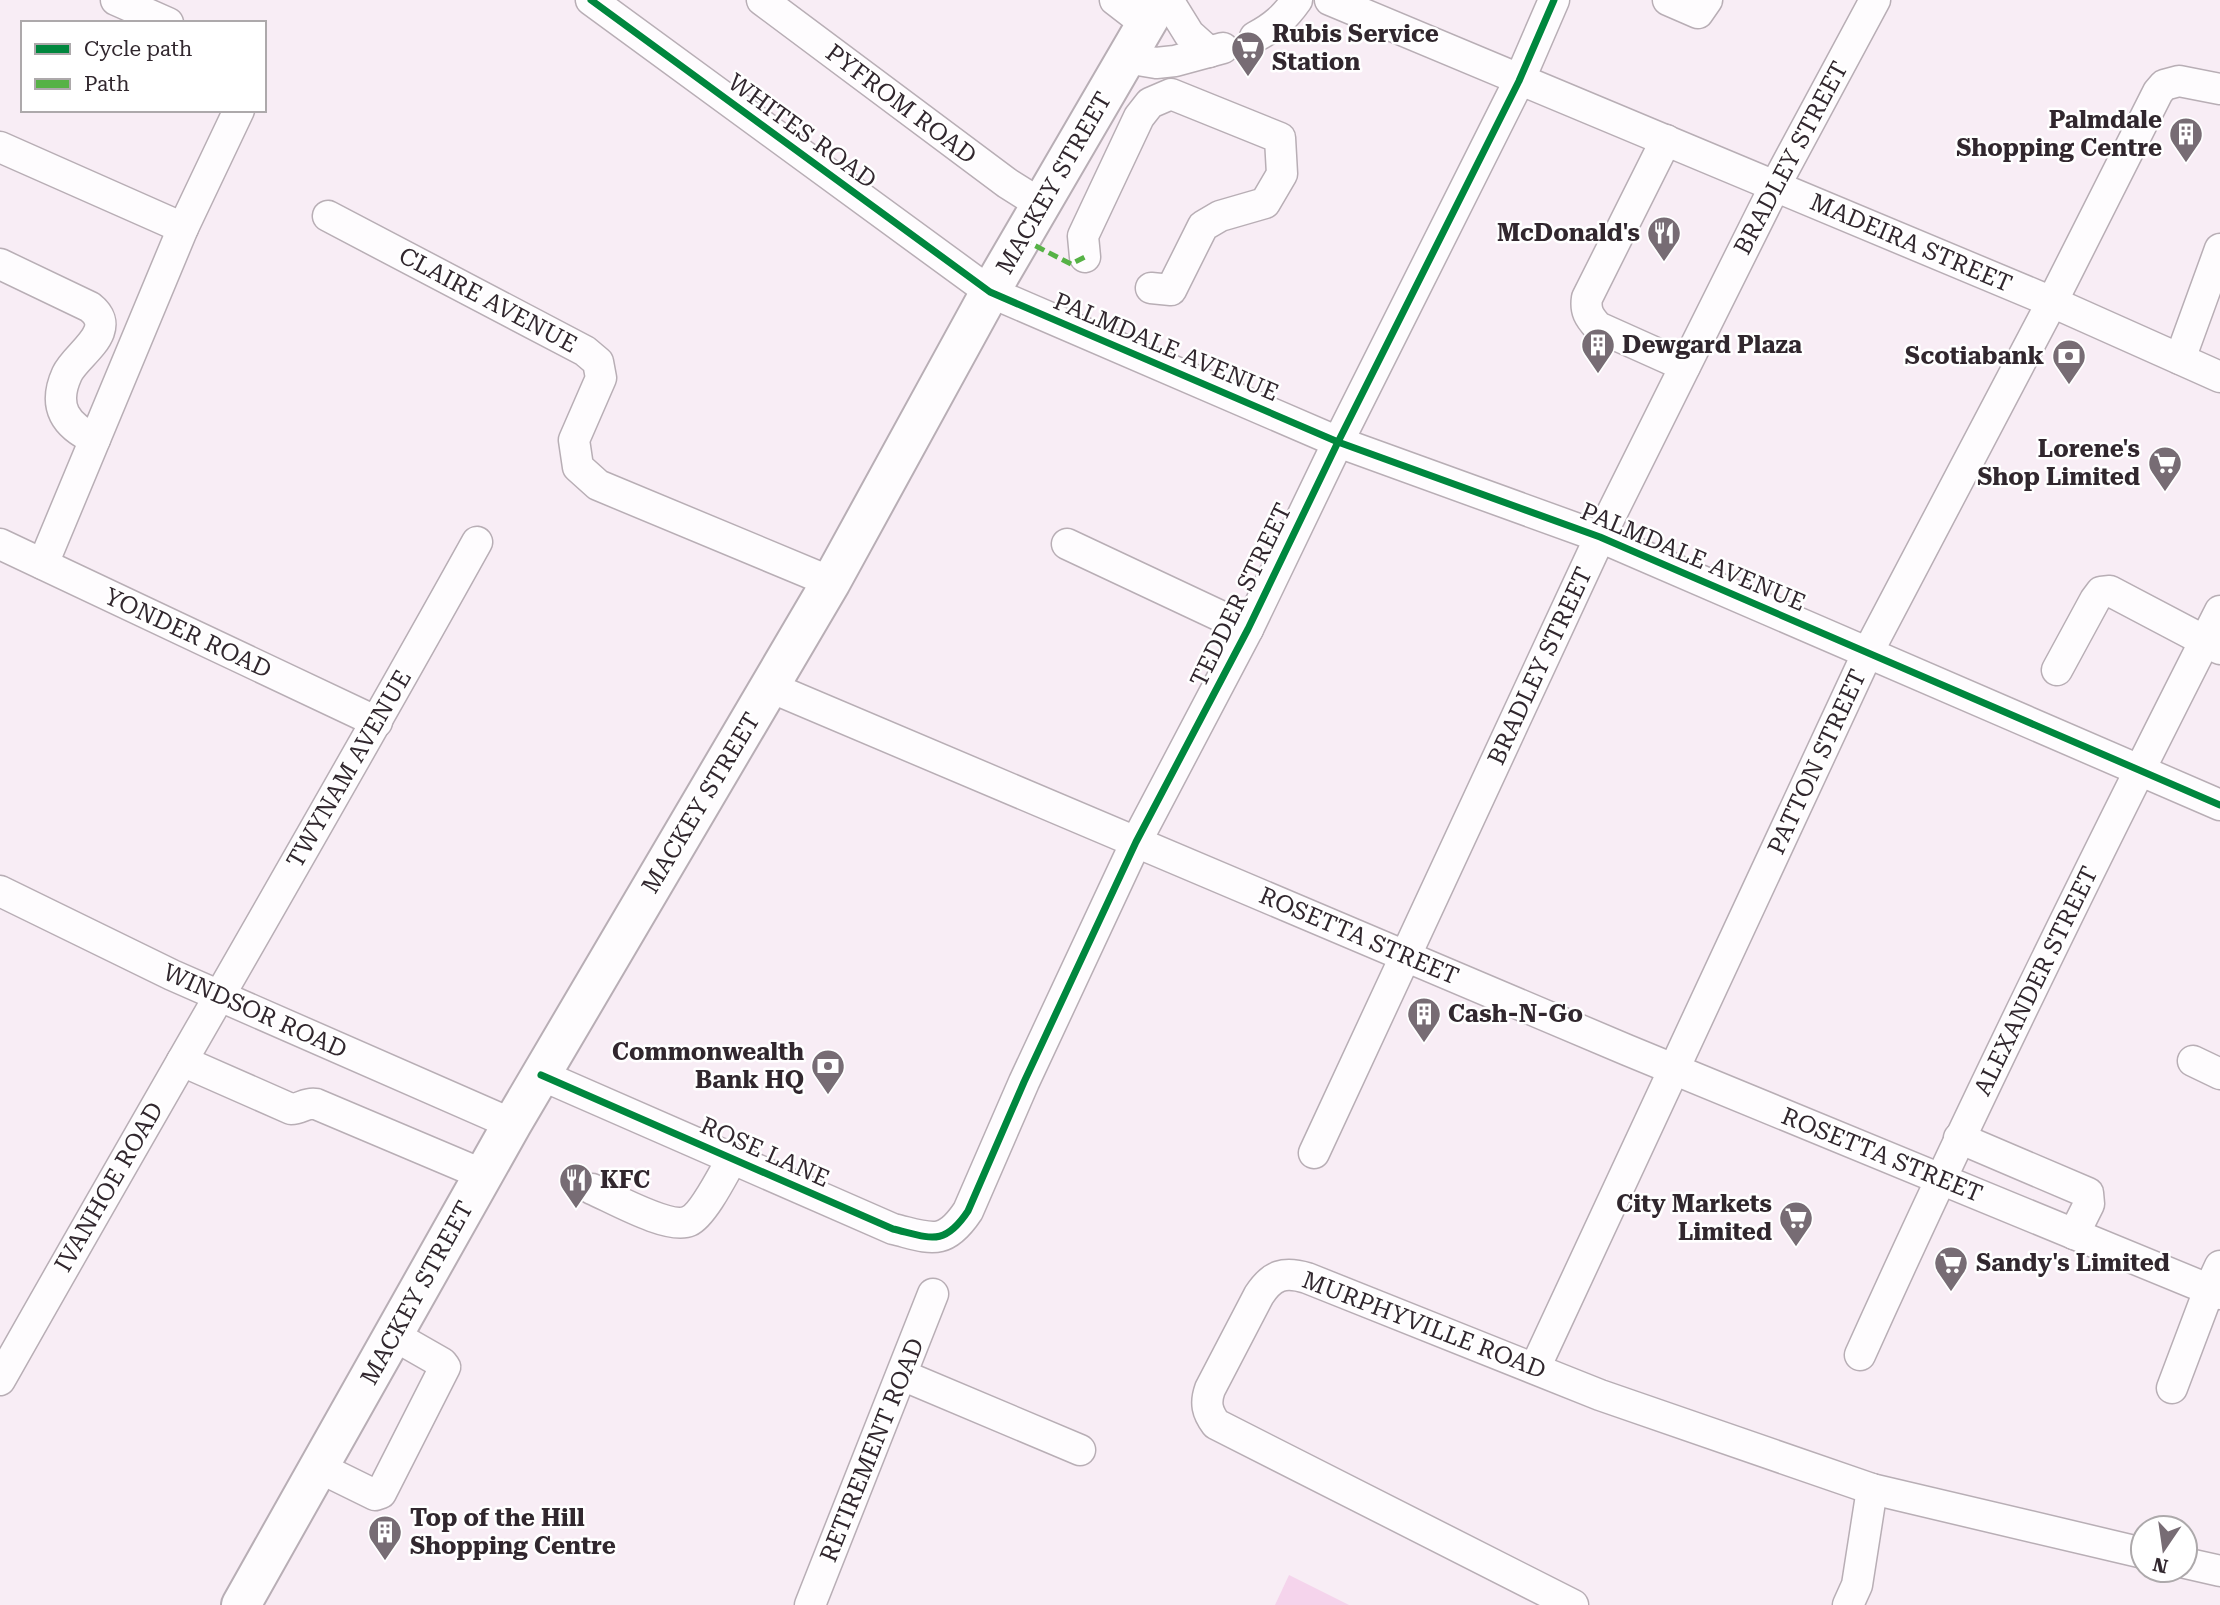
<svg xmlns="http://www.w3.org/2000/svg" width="2220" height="1605" font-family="'Roboto Serif',serif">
	<rect width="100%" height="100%" fill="#f8edf5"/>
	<!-- green -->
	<path fill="#f5d4ec" d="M1289,1575l60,30h-74z"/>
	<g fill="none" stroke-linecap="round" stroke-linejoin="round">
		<!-- minor casing -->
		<g stroke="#b8aeb5" stroke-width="33">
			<g id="minor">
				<path d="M116,0l52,23"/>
				<path d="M591,0l399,292 348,150 262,95 620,268"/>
				<path d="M762,0l245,183 35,22"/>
				<path d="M1115,0l31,24"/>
				<path d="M1168,0l21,34 20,18"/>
				<path d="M1330,0l722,302 168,75"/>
				<path d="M1668,0l30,13 9,-13"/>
				<path d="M1255,37c19,-10 30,-20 42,-37"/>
				<path d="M1126,58l30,5 19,-2 48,-13"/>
				<path d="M1666,140l-79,158c-2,13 2,19 11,29l87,39"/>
				<path d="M0,147l183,81"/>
				<path d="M328,216l257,135 13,11 3,16 -27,62 4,27 20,18 233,97"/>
				<path d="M1085,257l-2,-21 56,-119 11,-14 21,-9 109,44 2,36 -17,29 -45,13 -17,10 -32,64 -20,-2"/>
				<path d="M0,264l90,43c30,24 -14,47 -23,67 -15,33 -1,52 28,65"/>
				<path d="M2180,359l40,-110"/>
				<path d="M0,544l377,178"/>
				<path d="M1067,544l181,85"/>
				<path d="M43,564l140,-336 56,-118"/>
				<path d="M2057,670l38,-70 6,-8 9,-1 110,58"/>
				<path d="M770,687l857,363 593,244"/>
				<path d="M0,891l172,84 340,149"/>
				<path d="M182,1061l109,48c10,0 15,-7 25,-5l168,71"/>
				<path d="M2193,1061l27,13"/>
				<path d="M541,1075l352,154c38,9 51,18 75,-18l56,-129 112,-240 112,-213 90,-187 181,-361 35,-81"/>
				<path d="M1959,1138l129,55 1,11 -15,30"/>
				<path d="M1314,1153l286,-616 175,-351 100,-186"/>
				<path d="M592,1189c21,9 77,41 97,32 14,-6 35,-48 43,-62"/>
				<path d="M1860,1355c113,-251 235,-498 360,-744"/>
				<path d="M1535,1368l333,-716 184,-350 106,-210 6,-7 15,-4 41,8"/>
				<path d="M902,1375l178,75"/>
				<path d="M0,1380c158,-280 321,-557 477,-838"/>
				<path d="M2172,1388l37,-98 11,-24"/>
				<path d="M318,1467l57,28 6,-2 64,-126 -3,-4 -49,-28"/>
				<path d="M2185,1563l35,8"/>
				<path d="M810,1605l123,-311"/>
				<path d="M1573,1605l-357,-181c-9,-12 -11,-21 -6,-35l49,-94c13,-20 25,-24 48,-17l293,117 272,94 271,64"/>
				<path d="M1848,1605l9,-20 15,-96"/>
			</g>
		</g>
		<!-- major casing -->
		<g stroke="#b8aeb5" stroke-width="42">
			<path id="major" d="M241,1605l271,-481 319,-542 159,-290 170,-292"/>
		</g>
		<!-- minor -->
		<use href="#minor" stroke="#fefcfe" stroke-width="30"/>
		<!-- major -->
		<use href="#major" stroke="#fefcfe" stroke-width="38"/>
		<!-- quiet -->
		<path stroke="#56b246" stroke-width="5" stroke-dasharray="10 5" stroke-linecap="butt" d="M1022,239l49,25 14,-7"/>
		<!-- cycleway casing -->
		<g stroke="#fff" stroke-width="11">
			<g id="cycleway">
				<path d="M591,0l399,292 348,150 262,95 620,268"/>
				<path d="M541,1075l352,154c38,9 51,18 75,-18l56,-129 112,-240 112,-213 90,-187 181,-361 35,-81"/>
			</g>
		</g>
		<!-- cycleway -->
		<use href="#cycleway" stroke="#00873e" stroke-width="7"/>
	</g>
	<!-- icons -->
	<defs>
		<g id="supermarket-pin" transform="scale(1.75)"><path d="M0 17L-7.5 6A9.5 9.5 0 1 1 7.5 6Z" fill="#776c74" stroke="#fff"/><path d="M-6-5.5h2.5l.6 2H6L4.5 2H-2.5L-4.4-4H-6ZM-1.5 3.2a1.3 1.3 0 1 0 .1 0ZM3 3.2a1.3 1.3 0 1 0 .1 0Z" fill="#fff"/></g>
		<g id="building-pin" transform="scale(1.75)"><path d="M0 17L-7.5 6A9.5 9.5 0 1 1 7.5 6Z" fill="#776c74" stroke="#fff"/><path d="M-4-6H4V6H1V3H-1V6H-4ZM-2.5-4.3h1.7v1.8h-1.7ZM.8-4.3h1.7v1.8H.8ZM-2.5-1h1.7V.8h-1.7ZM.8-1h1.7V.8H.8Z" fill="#fff"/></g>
		<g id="restaurant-pin" transform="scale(1.75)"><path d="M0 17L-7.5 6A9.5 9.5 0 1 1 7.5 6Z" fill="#776c74" stroke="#fff"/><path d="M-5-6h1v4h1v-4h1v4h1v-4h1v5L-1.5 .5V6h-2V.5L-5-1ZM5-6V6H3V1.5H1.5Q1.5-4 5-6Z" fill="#fff"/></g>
		<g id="bank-pin" transform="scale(1.75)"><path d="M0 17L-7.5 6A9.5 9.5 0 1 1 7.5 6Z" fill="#776c74" stroke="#fff"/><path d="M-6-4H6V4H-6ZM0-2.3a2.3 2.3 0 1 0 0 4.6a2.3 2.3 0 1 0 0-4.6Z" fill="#fff"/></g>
	</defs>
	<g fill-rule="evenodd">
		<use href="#supermarket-pin" x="1248" y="48"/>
		<use href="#building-pin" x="2186" y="134"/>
		<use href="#restaurant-pin" x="1664" y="233"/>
		<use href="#building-pin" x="1598" y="345"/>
		<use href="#bank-pin" x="2069" y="356"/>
		<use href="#supermarket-pin" x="2165" y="463"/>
		<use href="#building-pin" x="1424" y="1014"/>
		<use href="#bank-pin" x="828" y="1066"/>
		<use href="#restaurant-pin" x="576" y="1180"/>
		<use href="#supermarket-pin" x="1796" y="1218"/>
		<use href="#supermarket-pin" x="1951" y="1263"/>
		<use href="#building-pin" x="385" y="1532"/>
	</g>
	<g text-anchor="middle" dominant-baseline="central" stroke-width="5" stroke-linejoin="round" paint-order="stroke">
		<!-- poi labels -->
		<g font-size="24" font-weight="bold" fill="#31272e" stroke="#fff" text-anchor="start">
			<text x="1272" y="34">Rubis Service<tspan x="1272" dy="28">Station</tspan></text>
			<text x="2162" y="120" text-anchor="end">Palmdale<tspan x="2162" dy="28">Shopping Centre</tspan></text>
			<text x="1640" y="233" text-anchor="end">McDonald's</text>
			<text x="1622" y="345">Dewgard Plaza</text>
			<text x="2044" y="356" text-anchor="end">Scotiabank</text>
			<text x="2140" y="449" text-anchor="end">Lorene's<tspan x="2140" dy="28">Shop Limited</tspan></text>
			<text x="1448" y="1014">Cash-N-Go</text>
			<text x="804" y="1052" text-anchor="end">Commonwealth<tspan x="804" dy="28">Bank HQ</tspan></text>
			<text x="600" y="1180">KFC</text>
			<text x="1772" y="1204" text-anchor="end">City Markets<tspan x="1772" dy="28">Limited</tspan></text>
			<text x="1976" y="1263">Sandy's Limited</text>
			<text x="410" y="1518">Top of the Hill<tspan x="410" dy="28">Shopping Centre</tspan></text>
		</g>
		<!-- street labels -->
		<g font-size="24" fill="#31272e" stroke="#fff">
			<text transform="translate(901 104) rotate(37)">PYFROM ROAD</text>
			<text transform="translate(802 131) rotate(36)">WHITES ROAD</text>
			<text transform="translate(1791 158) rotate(-62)">BRADLEY STREET</text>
			<text transform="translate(1054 183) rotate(-60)">MACKEY STREET</text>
			<text transform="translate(1911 243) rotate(23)">MADEIRA STREET</text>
			<text transform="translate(488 300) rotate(28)">CLAIRE AVENUE</text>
			<text transform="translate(1166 347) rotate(23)">PALMDALE AVENUE</text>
			<text transform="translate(1693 557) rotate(23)">PALMDALE AVENUE</text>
			<text transform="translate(1241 595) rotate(-64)">TEDDER STREET</text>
			<text transform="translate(188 633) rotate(25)">YONDER ROAD</text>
			<text transform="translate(1540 666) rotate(-65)">BRADLEY STREET</text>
			<text transform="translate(1817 762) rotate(-65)">PATTON STREET</text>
			<text transform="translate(349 769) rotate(-60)">TWYNAM AVENUE</text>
			<text transform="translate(701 803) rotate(-59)">MACKEY STREET</text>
			<text transform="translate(1359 936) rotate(23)">ROSETTA STREET</text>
			<text transform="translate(2036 981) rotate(-64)">ALEXANDER STREET</text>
			<text transform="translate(255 1011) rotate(24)">WINDSOR ROAD</text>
			<text transform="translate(765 1152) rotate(24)">ROSE LANE</text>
			<text transform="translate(1882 1155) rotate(22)">ROSETTA STREET</text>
			<text transform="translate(109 1187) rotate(-60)">IVANHOE ROAD</text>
			<text transform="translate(417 1293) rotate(-61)">MACKEY STREET</text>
			<text transform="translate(1424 1325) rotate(21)">MURPHYVILLE ROAD</text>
			<text transform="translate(872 1450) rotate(-68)">RETIREMENT ROAD</text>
		</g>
	</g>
	<!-- legend -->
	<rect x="21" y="21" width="245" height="91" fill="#ffffff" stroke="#ada9ab" stroke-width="2"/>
	<rect x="35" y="44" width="35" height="10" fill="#00873e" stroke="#ada9ab" stroke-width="2"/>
	<text x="84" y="56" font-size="21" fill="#31272e">Cycle path</text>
	<rect x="35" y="79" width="35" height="10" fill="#56b246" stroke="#ada9ab" stroke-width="2"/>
	<text x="84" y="91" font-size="21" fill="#31272e">Path</text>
	<!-- north arrow -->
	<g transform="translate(2164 1549) rotate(193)"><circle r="33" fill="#ffffff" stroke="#ada9ab" stroke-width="2"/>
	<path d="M0-5L12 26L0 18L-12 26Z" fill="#776c74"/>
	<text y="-10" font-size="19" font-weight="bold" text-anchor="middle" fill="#31272e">N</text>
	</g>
</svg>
